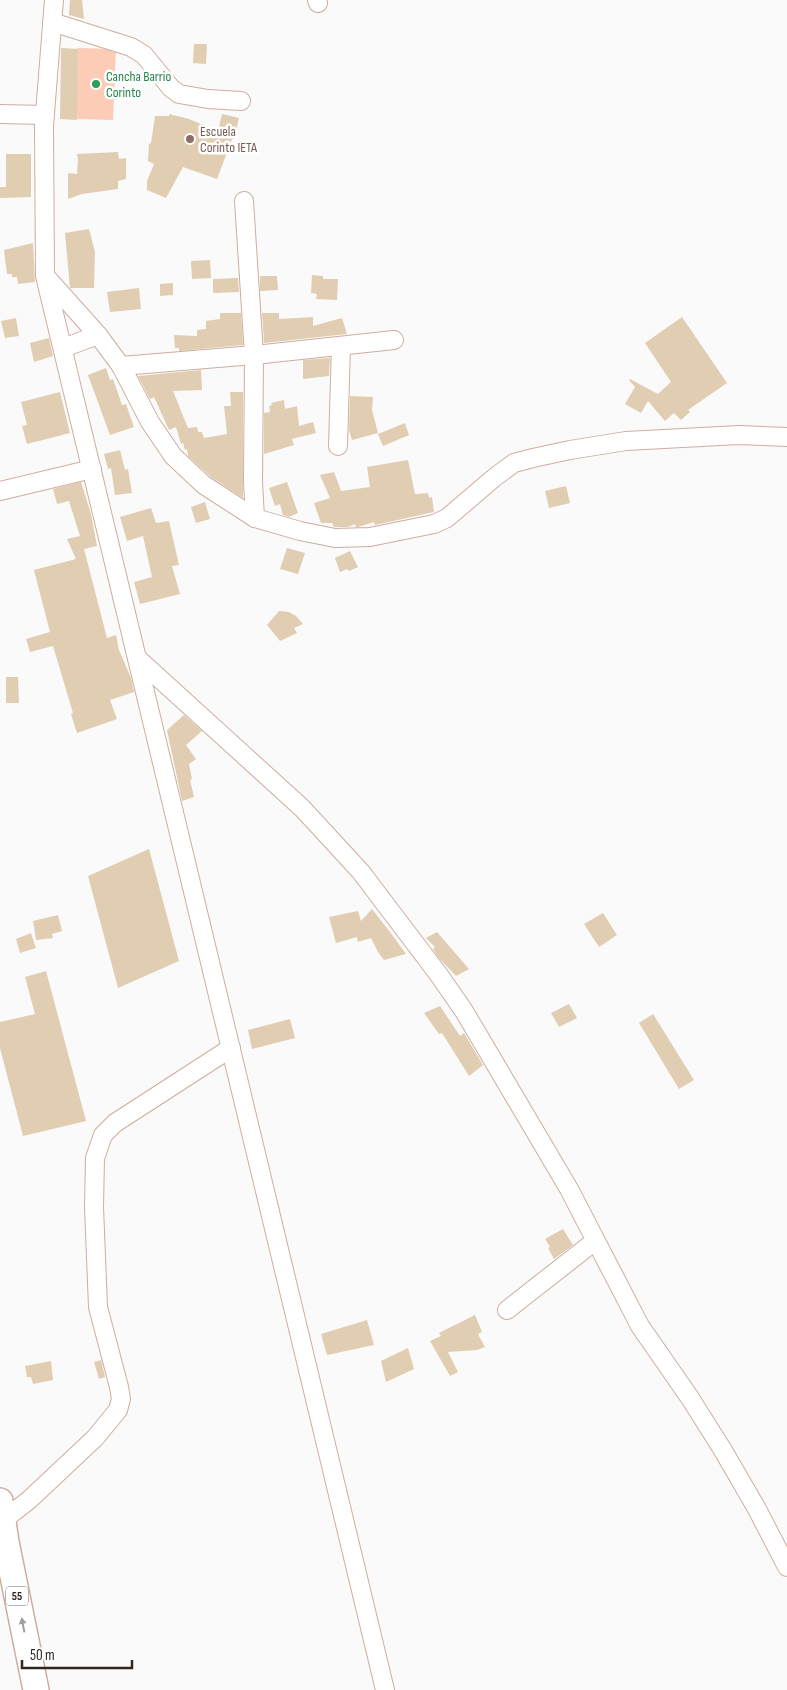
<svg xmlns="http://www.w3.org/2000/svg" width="787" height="1690" font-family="'Sofia Sans Condensed',sans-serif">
	<rect width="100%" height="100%" fill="#fafafa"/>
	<!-- garden -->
	<path fill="#fdccb7" d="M78,48l38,1 -3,71 -37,-1z"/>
	<!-- building -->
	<g fill="#e1cdb1">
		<path d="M70,0h12l2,19 -15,-4z"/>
		<path d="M194,44h13l-1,20 -13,-1z"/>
		<path d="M61,48l17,1 -1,71 -17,-1z"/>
		<path d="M169,114l20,5 29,12 4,-17 17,4 -5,21h-2l-15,40 -34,-12 -17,31 -19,-8v-9l7,-17 -6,-3 1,-17 2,-1 4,-27h14z"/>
		<path d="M118,152l1,7 7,-1v21l-8,2v8l-36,5 -14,5v-26l9,1 1,-14 -1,-6z"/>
		<path d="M6,154h25v43l-31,1v-11h6z"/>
		<path d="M89,229l6,23 -1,36h-24l-5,-55z"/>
		<path d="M33,243l2,39 -17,2 -1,-7h-5v-3h-5l-3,-24z"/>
		<path d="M210,260l1,18 -19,1 -1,-18z"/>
		<path d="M312,275l11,1v3h15l-1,21 -21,-1 1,-5 -6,-1z"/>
		<path d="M260,276h17l1,14 -18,1z"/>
		<path d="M238,278l1,14 -26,1v-14z"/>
		<path d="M173,283v12l-13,1v-12z"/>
		<path d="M139,288l2,21 -31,3 -3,-20z"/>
		<path d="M220,313h21l2,32 -64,6v-3h-4l-1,-13 23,1v-6l9,-1v-8l14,-2z"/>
		<path d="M262,313h17v6l34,-2v9l29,-8 5,16 -83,9z"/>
		<path d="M682,317l45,66 -39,27 2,2 -9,8 -7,-7 -9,8 -17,-20 -7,12 -16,-9 10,-17 -6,-7 1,-1 28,15 13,-12 -26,-39z"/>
		<path d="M16,318l3,18 -14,2 -4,-17z"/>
		<path d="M49,338l4,18 -19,6 -4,-19z"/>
		<path d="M330,358l-1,18 -26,3v-19z"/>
		<path d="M106,368l4,12 3,-1 9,26 4,-1 8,23 -24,8 -22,-60z"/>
		<path d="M201,370l1,20 -29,1 15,37 9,-1 1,5h4l2,6 23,-4 -3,-28h7l-1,-14h13v106l-32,-21 -23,-21 -1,-7 -2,1 -2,-7 -2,1 -5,-17 -7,3 -15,-33 -4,2 -12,-23z"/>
		<path d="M60,392l10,41 -43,11 -5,-18 5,-1 -6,-23z"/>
		<path d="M350,396l23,1 -1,13 6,23 -26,7 -3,-10z"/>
		<path d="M284,400l1,9 12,-3 2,20 14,-4 3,11 -24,6 2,6 -30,9v-41l6,-1 -1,-6 3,-1 -1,-2z"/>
		<path d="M405,423l4,12 -26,11 -5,-12z"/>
		<path d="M120,450l5,20 3,-1 4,24 -17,2 -4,-27 -3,1 -4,-15z"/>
		<path d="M408,460l7,34 13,-1 1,5 3,-1 2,15 -59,13 -1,-3 -16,5h-2l-1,-3 -7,3h-14l-2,-4h-11l-7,-20 16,-5 -10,-23 14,-3 7,19 29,-4 -3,-20z"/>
		<path d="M81,482l10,32 6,32 -13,3 23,89 9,-3 3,15 12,28 3,14 -24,8 7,19 -40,14 -6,-19 2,-1 -20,-67 -23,6 -4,-13 24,-7 -16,-62 42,-11 -9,-20 13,-3 -11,-35 -12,3 -4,-15z"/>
		<path d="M287,482l11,31 -9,4 -6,-2 -3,-11 -5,2 -6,-18z"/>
		<path d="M566,486l4,17 -21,5 -4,-17z"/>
		<path d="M205,502l5,17 -14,4 -5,-16z"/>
		<path d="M151,508l5,15 13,-2 10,44 -7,1 8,28 -40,10 -6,-22 18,-5 -9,-41 -16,5 -7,-24z"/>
		<path d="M287,548l18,5 -7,21 -18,-5z"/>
		<path d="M350,551l8,16 -9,4 -2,-2 -7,3 -5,-14z"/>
		<path d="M279,611l10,1 7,4 7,8 -9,4 3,5 -17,8 -13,-16z"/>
		<path d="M6,677h12l1,26h-13z"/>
		<path d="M184,715l18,16 -16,14 10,14 -7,5 3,15 -2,1 4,17 -12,4 -15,-71z"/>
		<path d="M149,849l30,112 -61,27 -30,-112z"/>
		<path d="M372,909l18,23 16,22 -22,6 -6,-8 -7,-14 -13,4 -1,-5 -21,6 -7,-26 29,-6 3,10z"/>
		<path d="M603,913l14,22 -18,12 -15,-23z"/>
		<path d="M58,915l4,16 -10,3 1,4 -17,2 -3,-19z"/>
		<path d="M437,932l32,37 -13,7 -18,-19 -5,-8 2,-2 -9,-9z"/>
		<path d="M31,933l5,15 -16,5 -4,-14z"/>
		<path d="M46,971l40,150 -63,15 -23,-88v-26l35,-8 -10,-37z"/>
		<path d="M569,1004l8,14 -18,9 -8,-14z"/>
		<path d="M440,1006l20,30 4,-3 19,32 -14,11 -27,-43 -3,1 -15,-21z"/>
		<path d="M653,1014l41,66 -15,9 -40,-66z"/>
		<path d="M290,1019l5,19 -43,11 -4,-19z"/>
		<path d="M563,1229l10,16 -19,14 -6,-11 2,-1 -5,-8z"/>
		<path d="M475,1315l7,17 -4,2 7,13 -8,3 -29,2 10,20 -8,4 -20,-35 11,-5 -2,-3z"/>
		<path d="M367,1320l7,25 -47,10 -6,-21z"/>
		<path d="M408,1348l6,21 -28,13 -5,-21z"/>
		<path d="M101,1360l4,17 -6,2 -5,-17z"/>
		<path d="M51,1361l2,19 -20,4 -2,-7h-4l-2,-11z"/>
	</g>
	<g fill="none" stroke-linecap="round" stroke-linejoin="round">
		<!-- minor casing -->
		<g stroke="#cead9e" stroke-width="20">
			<g id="minor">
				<path d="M54,0l-10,126 1,150 340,1414"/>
				<path d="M317,0l1,3"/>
				<path d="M52,22l79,25 13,8 27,33 8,6 29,5 33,2"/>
				<path d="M0,114l45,1"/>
				<path d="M244,201l10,154 -1,127 2,36"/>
				<path d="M47,278l51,57 23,31 29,56 23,34 31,29 51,33 45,13 35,7 35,-1 64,-13 13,-6 48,-41 19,-14 19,-5 37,-8 56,-9 113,-6 48,2"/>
				<path d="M63,348l35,-13"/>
				<path d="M121,366l133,-11 140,-15"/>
				<path d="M338,446l3,-100"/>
				<path d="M0,491l92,-22"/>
				<path d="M137,658l165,150 59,64 78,103 25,36 105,178 71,137 50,72 34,54 33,57 30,58"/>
				<path d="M507,1310l88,-69"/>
				<path d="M2,1521l27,-21 66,-62 23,-28 3,-11 -2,-12 -21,-80 -4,-100 1,-49 8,-23 12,-12 116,-75"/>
			</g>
		</g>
		<!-- highway casing -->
		<g stroke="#cead9e" stroke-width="28">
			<path id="highway" d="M0,1501l6,41 30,148"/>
		</g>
		<!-- minor -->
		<use href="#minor" stroke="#fff" stroke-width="18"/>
		<!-- highway -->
		<use href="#highway" stroke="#fff" stroke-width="25"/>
	</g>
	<!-- one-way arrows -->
	<defs><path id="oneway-solid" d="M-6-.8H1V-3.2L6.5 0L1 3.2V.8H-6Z" transform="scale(1.25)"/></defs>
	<use fill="#a39d9b" href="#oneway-solid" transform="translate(23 1625) rotate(-101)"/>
	<!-- markers -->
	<circle fill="#2e9e5b" stroke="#fff" stroke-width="2" cx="96" cy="84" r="5"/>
	<circle fill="#8d6e63" stroke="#fff" stroke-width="2" cx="190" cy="139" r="5"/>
	<g text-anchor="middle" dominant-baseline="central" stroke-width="5" stroke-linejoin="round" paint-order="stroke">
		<!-- shield labels -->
		<rect fill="#fff" stroke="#706764" stroke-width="1" x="6" y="1586.5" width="22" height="19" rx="4"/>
		<g font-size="12" font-weight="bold" fill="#332621">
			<text x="17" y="1596">55</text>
		</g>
		<!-- leisure labels -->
		<g font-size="14" fill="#27864d" stroke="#fff" text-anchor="start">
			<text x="106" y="76">Cancha Barrio<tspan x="106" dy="16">Corinto</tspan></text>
		</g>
		<!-- education labels -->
		<g font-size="14" fill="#785e54" stroke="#fff" text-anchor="start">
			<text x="200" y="131">Escuela<tspan x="200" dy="16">Corinto IETA</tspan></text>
		</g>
	</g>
	<!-- scale -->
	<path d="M22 1660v8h110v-8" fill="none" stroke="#332621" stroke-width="2.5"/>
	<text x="30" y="1660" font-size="15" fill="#332621" stroke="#ffffff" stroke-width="4" paint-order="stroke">50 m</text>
</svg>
